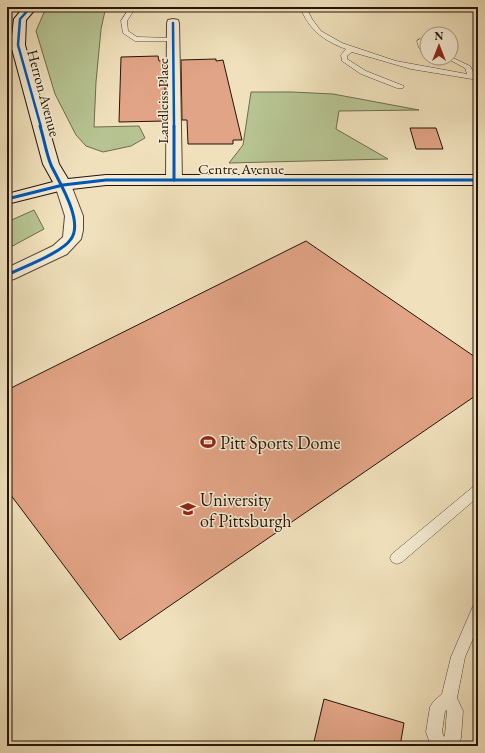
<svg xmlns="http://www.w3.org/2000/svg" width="485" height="753" font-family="'EB Garamond',serif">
	<rect width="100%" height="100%" fill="#f0e1bc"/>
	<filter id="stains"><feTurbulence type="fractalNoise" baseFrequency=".005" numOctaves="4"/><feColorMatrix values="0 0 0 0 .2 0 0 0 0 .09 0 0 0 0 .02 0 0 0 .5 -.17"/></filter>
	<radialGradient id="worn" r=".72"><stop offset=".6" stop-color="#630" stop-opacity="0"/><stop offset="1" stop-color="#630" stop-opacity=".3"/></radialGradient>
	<!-- green -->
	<g fill="#b7c392" stroke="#6e6c4d">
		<path d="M54,7h56l-5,4 -4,18 -5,53 -2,45 45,-1 6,12 -14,8 -28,6 -17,-6 -10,-11 -21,-41 -19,-63 9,-21z"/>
		<path d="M251,92h41l41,2 86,16 -80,1 -3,18 52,30 -159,4 14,-18z"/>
		<path d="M34,210l10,19 -37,20v-27z"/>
	</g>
	<!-- building -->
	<g fill="#e2a486" stroke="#251408">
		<path d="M158,56l1,5h6v60l-46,1 2,-65z"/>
		<path d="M216,59v2l7,-1 19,80h-9v4h-45l-1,-24h-5l-1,-60z"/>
		<path d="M410,128h26l7,21h-27z"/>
		<path d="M306,241l172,118v35l-358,246 -113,-150v-100z"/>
		<path d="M324,699l80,24 -4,23h-87z"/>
	</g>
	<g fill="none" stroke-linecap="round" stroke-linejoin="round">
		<!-- service casing -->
		<g stroke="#584735" stroke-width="1">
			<g id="service">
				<path d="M130,7h6l-9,14 1,10 9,6 37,1 3,2 -1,1h-41l-12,-8 -2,-12z"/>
				<path d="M300,7h6l6,12 9,12 21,12 54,18 71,13 -2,-6 -19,-10h5v-1l19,9 5,9 3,1v4l-67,-11 -59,-17 -5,4v3l19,12 38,15 -1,2h-6l-36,-14 -19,-13 -1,-6 5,-6c-22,-8 -37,-19 -46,-42z"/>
				<path d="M420,39l2,1 5,8v5l-8,-5 -2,-7z"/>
				<path d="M478,485v12l-76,65 -5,2 -5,-2 -2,-4 2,-4 82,-68z"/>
				<path d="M478,604v23l-13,30 -8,41 6,13 -2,27 -4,8h-26l-5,-14 4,-25 3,-5 9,-8 9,-37 22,-51zM447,710l-2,25 -1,2 -2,-5 3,-21z"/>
			</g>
		</g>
		<!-- minor casing -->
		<g stroke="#584735" stroke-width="2">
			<path id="minor" d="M173,19l5,1 1,3 3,157 -2,4 -6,1 -6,-1 -2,-4 1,-157 1,-3z"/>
		</g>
		<!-- tertiary casing -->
		<g stroke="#584735" stroke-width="2">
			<path id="tertiary" d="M63,180l6,1 2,4 12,31v14l-2,9 -14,15 -53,25 -7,2v-13l46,-22 10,-9 2,-21 -10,-31 2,-4z"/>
		</g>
		<!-- secondary casing -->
		<g stroke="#251408" stroke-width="2">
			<path id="secondary" d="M24,7h13l-11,13 -1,25 34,119 9,15 38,-4h372v10h-372l-43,5 -56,14v-10l46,-12 -10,-18 -32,-119 3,-26z"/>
		</g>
		<!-- service -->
		<use href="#service" fill="#f5ecd3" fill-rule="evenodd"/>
		<!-- minor -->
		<use href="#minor" fill="#f5ecd3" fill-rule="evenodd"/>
		<!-- tertiary -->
		<use href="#tertiary" fill="#f5ecd3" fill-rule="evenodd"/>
		<!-- secondary -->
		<use href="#secondary" fill="#f5ecd3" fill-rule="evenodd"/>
		<!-- cycleway-far1 casing -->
		<g stroke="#f5ecd3" stroke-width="4">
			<g id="cycleway-far1">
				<path d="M31,7l-11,12 -2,26 23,82"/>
				<path d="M173,23l1,104"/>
			</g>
		</g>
		<!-- cycleway casing -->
		<g stroke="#f5ecd3" stroke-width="5">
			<g id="cycleway">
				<path d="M174,126v54"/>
				<path d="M7,199l56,-14 43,-5h372"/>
				<path d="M7,275c16,-8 55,-22 64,-36 13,-18 -12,-57 -20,-74 -5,-12 -7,-27 -11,-39"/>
			</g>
		</g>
		<!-- cycleway-far1 -->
		<use href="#cycleway-far1" stroke="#0057b8" stroke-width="2.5"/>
		<!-- cycleway -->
		<use href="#cycleway" stroke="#0057b8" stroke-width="3"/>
	</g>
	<!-- icons -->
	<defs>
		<g id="stadium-bare" transform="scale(1.2)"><path d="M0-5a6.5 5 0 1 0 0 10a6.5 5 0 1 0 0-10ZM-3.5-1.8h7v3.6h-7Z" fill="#8f2418" stroke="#f5ecd3" stroke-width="2.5" paint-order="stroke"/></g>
		<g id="university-bare" transform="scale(1.2)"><path d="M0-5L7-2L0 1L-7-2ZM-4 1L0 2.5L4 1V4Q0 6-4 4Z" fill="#8f2418" stroke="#f5ecd3" stroke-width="2.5" paint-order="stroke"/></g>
	</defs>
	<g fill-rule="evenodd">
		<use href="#stadium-bare" x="208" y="442"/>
		<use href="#university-bare" x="188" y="509"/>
	</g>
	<g text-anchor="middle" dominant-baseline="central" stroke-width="3" stroke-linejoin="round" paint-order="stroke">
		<!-- far-street labels -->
		<g font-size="15" fill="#251408" stroke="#f5ecd3">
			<text transform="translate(44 93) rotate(75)">Herron Avenue</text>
			<text transform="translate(162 101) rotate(-90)">Landleiss Place</text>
			<text x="241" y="168">Centre Avenue</text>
		</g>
		<!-- poi labels -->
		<g font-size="18" fill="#251408" stroke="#f5ecd3" text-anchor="start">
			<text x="220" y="442">Pitt Sports Dome</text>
			<text x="200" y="499">University<tspan x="200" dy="21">of Pittsburgh</tspan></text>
		</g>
	</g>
	<!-- margin -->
	<rect width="485" height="753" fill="none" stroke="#f0e1bc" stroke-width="24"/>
	<rect x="8" y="8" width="469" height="737" fill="none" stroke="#251408" stroke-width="2"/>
	<rect x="12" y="12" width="461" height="729" fill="none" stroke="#251408"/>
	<!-- north arrow -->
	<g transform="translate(439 46)"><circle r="19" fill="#f5ecd3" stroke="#a29682"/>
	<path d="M0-3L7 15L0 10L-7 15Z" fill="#8f2418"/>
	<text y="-6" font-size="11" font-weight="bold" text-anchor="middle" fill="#251408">N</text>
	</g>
	<rect width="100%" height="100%" filter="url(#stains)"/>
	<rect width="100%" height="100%" fill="url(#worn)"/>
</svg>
